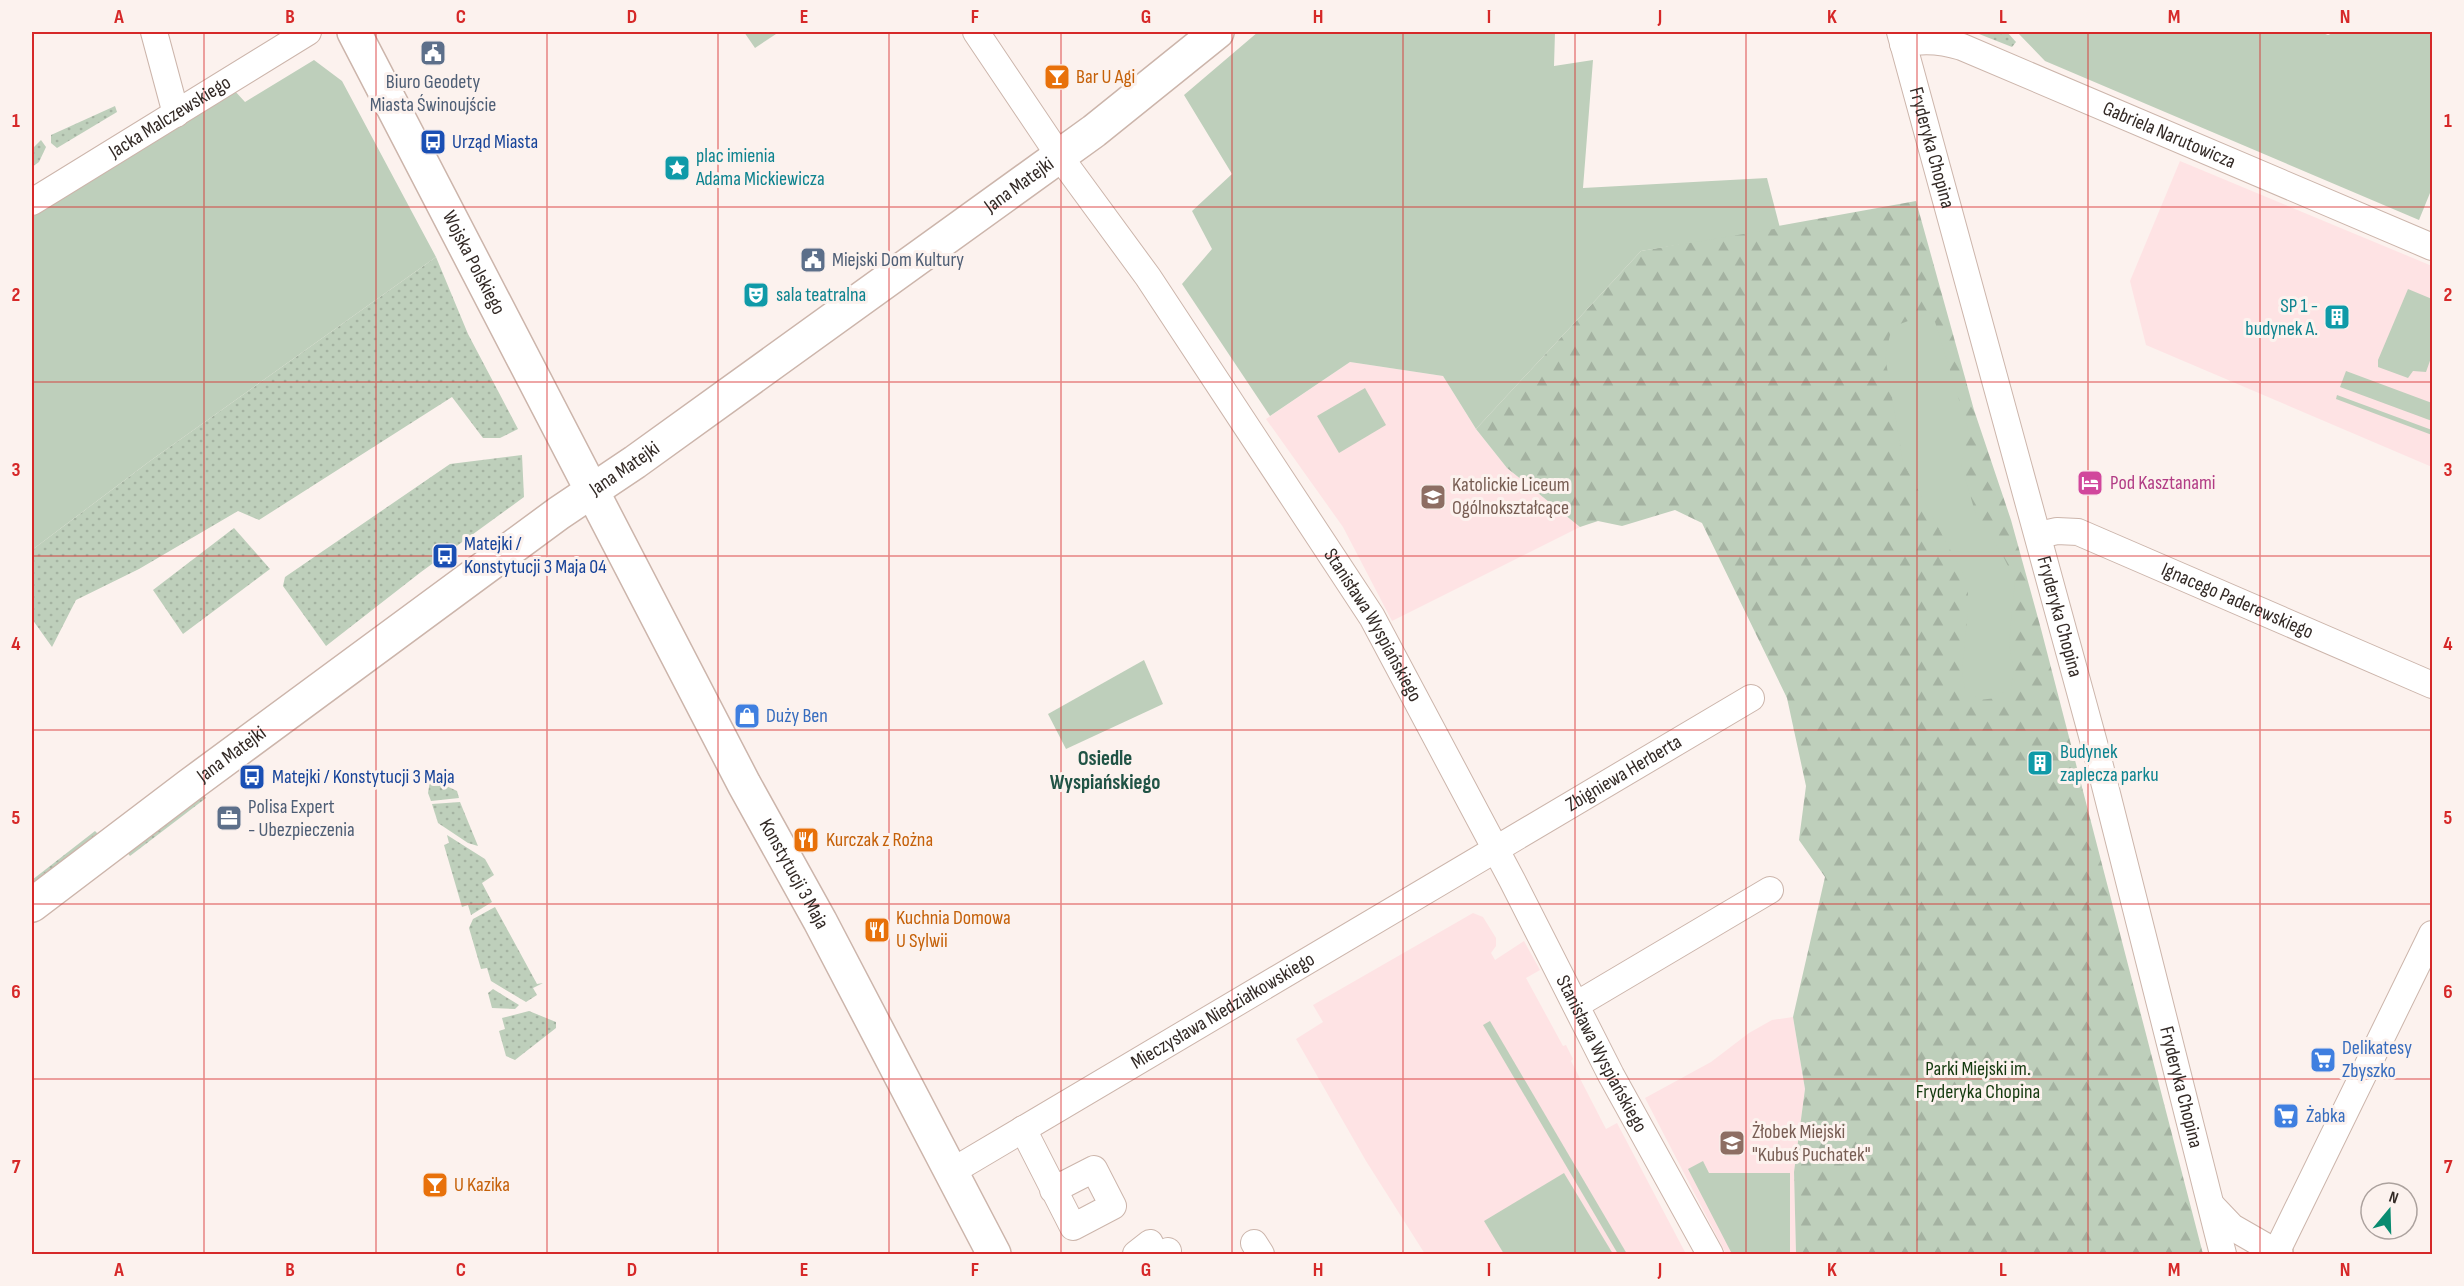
<svg xmlns="http://www.w3.org/2000/svg" width="2464" height="1286" font-family="'Sofia Sans Condensed',sans-serif">
	<defs>
		<pattern id="grass-dots" width="8" height="8" patternUnits="userSpaceOnUse" patternTransform="scale(1.5)"><rect width="8" height="8" fill="#becfbb"/><path d="M2 2h.1M6 6h.1" fill="none" stroke="#a4b2a1" stroke-width="1.8" stroke-linecap="round"/></pattern>
		<pattern id="forest-firs" width="22" height="20" patternUnits="userSpaceOnUse" patternTransform="scale(1.5)"><rect width="22" height="20" fill="#becfbb"/><path d="M5 1l3.5 6h-7zM16 11l3.5 6h-7z" fill="#a4b2a1"/></pattern>
	</defs>
	<rect width="100%" height="100%" fill="#fcf2ee"/>
	<!-- education -->
	<g fill="#fee3e4">
		<path d="M2180,161l252,105v201l-286,-122 -16,-64z"/>
		<path d="M1350,362l93,14 33,53 31,39 73,59 -188,94 -49,-94 -77,-108z"/>
		<path d="M1473,913l10,4 13,21v8l-5,7 4,7 29,-19 16,29 -14,8 37,68 3,-1 7,14 -2,2 35,68 11,-6 69,131h-261l-59,-93 -70,-122 27,-17 -10,-17z"/>
		<path d="M1793,1017l12,72 -11,83 2,82h-70l-81,-156 66,-36 38,-29 23,-13z"/>
	</g>
	<!-- grass -->
	<g fill="url(#grass-dots)">
		<path d="M1974,32h33l9,10 -4,5z"/>
		<path d="M115,106l2,6 -60,36 -6,-5v-8z"/>
		<path d="M41,140l5,7 -7,15 -7,5v-18z"/>
		<path d="M436,257l32,77 50,95 -18,9h-17l-31,-41 -193,123 -21,-9 -99,58 -63,31 -24,47 -20,-28v-69l118,-89z"/>
		<path d="M522,455l2,42 -103,75 -95,74 -43,-60 2,-9 165,-113z"/>
		<path d="M234,528l36,41 -87,65 -30,-44z"/>
		<path d="M434,780l23,11 2,7 -28,3 -3,-8 2,-12z"/>
		<path d="M204,795l2,3 -76,58 -4,-5z"/>
		<path d="M460,802l18,44 -10,-3 -30,-20 -6,-19z"/>
		<path d="M95,831l3,3 -66,53v-7z"/>
		<path d="M447,835l38,24 9,16 -12,8 10,19 -21,13 -3,-10 -6,2 -18,-62 5,-2z"/>
		<path d="M495,907l42,77 6,-1 -10,5 4,7 -11,7 -35,-21 -4,-13 -6,1 -12,-41 4,-9z"/>
		<path d="M493,989l26,16 -4,4 -23,-1 -4,-15z"/>
		<path d="M529,1011l27,11v6l-41,32 -9,-4 -7,-25 6,-2 -3,-11z"/>
	</g>
	<!-- forest -->
	<path fill="url(#forest-firs)" d="M1916,201l58,209 37,110 30,109 162,625h-407l-2,-82 11,-83 -12,-72 32,-140 -26,-37 7,-54 -19,-88 -85,-175 -27,-13 -53,16 -24,-5 -18,6 -73,-59 -31,-39 165,-178z"/>
	<!-- park -->
	<g fill="#becfbb">
		<path d="M744,32h31l1,2 -21,14z"/>
		<path d="M1258,32h297l-1,34 39,-6 -10,128 184,-10 13,50 -139,23 -165,178 -33,-53 -93,-14 -80,54 -88,-132 30,-35 -20,-38 40,-37 -48,-79z"/>
		<path d="M2017,32h303l8,3 7,-3h97v156l-13,32 -374,-159z"/>
		<path d="M314,60l28,21 94,176 -286,204 -118,89v-333l202,-127 11,12z"/>
		<path d="M2408,289l24,10v56l-6,17 -13,-1 -5,7 -30,-11v-7z"/>
		<path d="M1932,312l36,117 -7,35 15,51 25,37 14,28 -6,64 5,28 -3,14 -14,12 -18,2 -14,-11 -3,-17 6,-62v-27l-65,-121 -18,-106 7,-29z"/>
		<path d="M2346,371l86,32v18l-92,-34z"/>
		<path d="M1365,388l21,37 -47,28 -22,-37z"/>
		<path d="M2337,395l95,35v5l-96,-36z"/>
		<path d="M1144,660l19,44 -97,45 -18,-35z"/>
		<path d="M1490,1021l137,233h-9l-135,-229z"/>
		<path d="M1703,1161l6,12h81v81h-58l-44,-85z"/>
		<path d="M1564,1173l49,81h-109l-20,-33z"/>
	</g>
	<g fill="none" stroke-linecap="round" stroke-linejoin="round">
		<!-- street casing -->
		<g stroke="#ccb5ab" stroke-width="28">
			<g id="street">
				<path d="M154,32l22,82"/>
				<path id="s1" d="M976,32l84,125 88,120 224,340 140,263 99,195 99,179"/>
				<path id="s2" d="M1900,32l197,722 126,500"/>
				<path id="s3" d="M1903,44c20,-5 40,-3 59,3l470,200"/>
				<path id="s4" d="M32,202l276,-170"/>
				<path id="s5" d="M2039,535l18,-4 21,1 354,153"/>
				<path d="M1576,1005l194,-115"/>
				<path d="M1023,1129l50,98 40,-21 -19,-37 -41,21"/>
				<path id="s6" d="M951,1172l800,-474"/>
				<path d="M2212,1206l20,21 47,27"/>
				<path d="M1254,1243l7,11"/>
				<path d="M2276,1253l156,-319"/>
				<path d="M1136,1254l14,-11"/>
				<path d="M1167,1254l1,-3"/>
			</g>
		</g>
		<!-- secondary casing -->
		<g stroke="#ccb5ab" stroke-width="36">
			<g id="secondary">
				<path id="s7" d="M354,32l390,752 76,137 174,333"/>
				<path id="s8" d="M32,905l158,-120 369,-272 76,-51 459,-331 123,-99"/>
				<path d="M2275,1254l1,-1"/>
			</g>
		</g>
		<!-- street -->
		<use href="#street" stroke="#fff" stroke-width="26"/>
		<!-- secondary -->
		<use href="#secondary" stroke="#fff" stroke-width="33"/>
	</g>
	<!-- grid -->
	<path fill="none" stroke="#d62828" stroke-width="1.5" stroke-opacity="0.55" d="M204,32v1222M376,32v1222M547,32v1222M718,32v1222M889,32v1222M1061,32v1222M1232,32v1222M1403,32v1222M1575,32v1222M1746,32v1222M1917,32v1222M2088,32v1222M2260,32v1222M32,207h2400M32,382h2400M32,556h2400M32,730h2400M32,904h2400M32,1079h2400"/>
	<!-- icons -->
	<defs>
		<g id="civic-square" transform="scale(1.35)"><rect x="-9" y="-9" width="18" height="18" rx="4" fill="#5c6f8a" stroke="#fcf2ee"/><path d="M-.6-6.5H3V-4.5H.6V-3L4-1V1h2V6H-6V1h2V-1L-.6-3ZM-1.2 2.5V6h2.4V2.5Z" fill="#fff"/></g>
		<g id="bar-square" transform="scale(1.35)"><rect x="-9" y="-9" width="18" height="18" rx="4" fill="#e8710a" stroke="#fcf2ee"/><path d="M-6-5H6L.8 .8V4.5H3.5V6h-7V4.5H-.8V.8Z" fill="#fff"/></g>
		<g id="bus-square" transform="scale(1.35)"><rect x="-9" y="-9" width="18" height="18" rx="4" fill="#1a4fb4" stroke="#fcf2ee"/><path d="M-5-6H5V4H4V6H2V4H-2V6H-4V4H-5ZM-3.5-4V0h7V-4ZM-3.5 1.2v1.5H-2V1.2ZM2 1.2v1.5H3.5V1.2Z" fill="#fff"/></g>
		<g id="sight-square" transform="scale(1.35)"><rect x="-9" y="-9" width="18" height="18" rx="4" fill="#0f9aa8" stroke="#fcf2ee"/><path d="M0-6L1.8-2.2L6-1.7L2.9 1.2L3.7 5.4L0 3.3L-3.7 5.4L-2.9 1.2L-6-1.7L-1.8-2.2Z" fill="#fff"/></g>
		<g id="theatre-square" transform="scale(1.35)"><rect x="-9" y="-9" width="18" height="18" rx="4" fill="#0f9aa8" stroke="#fcf2ee"/><path d="M-5-5.5Q0-4 5-5.5V0Q5 5 0 6Q-5 5-5 0ZM-3.3-2.5H-1v1.5H-3.3ZM1-2.5H3.3v1.5H1ZM-2.8 1Q0 5.5 2.8 1Z" fill="#fff"/></g>
		<g id="building-square" transform="scale(1.35)"><rect x="-9" y="-9" width="18" height="18" rx="4" fill="#0f9aa8" stroke="#fcf2ee"/><path d="M-4-6H4V6H1V3H-1V6H-4ZM-2.5-4.3h1.7v1.8h-1.7ZM.8-4.3h1.7v1.8H.8ZM-2.5-1h1.7V.8h-1.7ZM.8-1h1.7V.8H.8Z" fill="#fff"/></g>
		<g id="hotel-square" transform="scale(1.35)"><rect x="-9" y="-9" width="18" height="18" rx="4" fill="#d1479c" stroke="#fcf2ee"/><path d="M-6-4.5h1.5V1H6V5H4.5V3h-9V5H-6ZM-4 0a1.8 1.8 0 1 1 3.6 0ZM.5 0V-2.5h3Q6-2.5 6 0Z" fill="#fff"/></g>
		<g id="school-square" transform="scale(1.35)"><rect x="-9" y="-9" width="18" height="18" rx="4" fill="#8d6e63" stroke="#fcf2ee"/><path d="M0-5L7-2L0 1L-7-2ZM-4 1L0 2.5L4 1V4Q0 6-4 4Z" fill="#fff"/></g>
		<g id="shop-square" transform="scale(1.35)"><rect x="-9" y="-9" width="18" height="18" rx="4" fill="#3f7fe0" stroke="#fcf2ee"/><path d="M-5-2.5h2.3a2.7 3.5 0 0 1 5.4 0H5L5.5 6h-11ZM-1.5-2.5h3a1.5 2.3 0 0 0-3 0Z" fill="#fff"/></g>
		<g id="office-square" transform="scale(1.35)"><rect x="-9" y="-9" width="18" height="18" rx="4" fill="#5c6f8a" stroke="#fcf2ee"/><path d="M-6-3h4V-5.5h4V-3h4V5H-6ZM-1-4.5V-3h2v-1.5ZM-6 0V1H6V0Z" fill="#fff"/></g>
		<g id="restaurant-square" transform="scale(1.35)"><rect x="-9" y="-9" width="18" height="18" rx="4" fill="#e8710a" stroke="#fcf2ee"/><path d="M-5-6h1v4h1v-4h1v4h1v-4h1v5L-1.5 .5V6h-2V.5L-5-1ZM5-6V6H3V1.5H1.5Q1.5-4 5-6Z" fill="#fff"/></g>
		<g id="supermarket-square" transform="scale(1.35)"><rect x="-9" y="-9" width="18" height="18" rx="4" fill="#3f7fe0" stroke="#fcf2ee"/><path d="M-6-5.5h2.5l.6 2H6L4.5 2H-2.5L-4.4-4H-6ZM-1.5 3.2a1.3 1.3 0 1 0 .1 0ZM3 3.2a1.3 1.3 0 1 0 .1 0Z" fill="#fff"/></g>
	</defs>
	<g fill-rule="evenodd">
		<use href="#civic-square" x="433" y="53"/>
		<use href="#bar-square" x="1057" y="77"/>
		<use href="#bus-square" x="433" y="142"/>
		<use href="#sight-square" x="677" y="168"/>
		<use href="#civic-square" x="813" y="260"/>
		<use href="#theatre-square" x="756" y="295"/>
		<use href="#building-square" x="2337" y="317"/>
		<use href="#hotel-square" x="2090" y="483"/>
		<use href="#school-square" x="1433" y="497"/>
		<use href="#bus-square" x="445" y="556"/>
		<use href="#shop-square" x="747" y="716"/>
		<use href="#building-square" x="2040" y="763"/>
		<use href="#bus-square" x="252" y="777"/>
		<use href="#office-square" x="229" y="818"/>
		<use href="#restaurant-square" x="806" y="840"/>
		<use href="#restaurant-square" x="877" y="930"/>
		<use href="#supermarket-square" x="2323" y="1060"/>
		<use href="#supermarket-square" x="2286" y="1116"/>
		<use href="#school-square" x="1732" y="1143"/>
		<use href="#bar-square" x="435" y="1185"/>
	</g>
	<g text-anchor="middle" dominant-baseline="central" stroke-width="6" stroke-linejoin="round" paint-order="stroke">
		<!-- food labels -->
		<g font-size="20" fill="#c56008" stroke="#fcf2ee" text-anchor="start">
			<text x="1076" y="77">Bar U Agi</text>
			<text x="826" y="840">Kurczak z Rożna</text>
			<text x="896" y="918">Kuchnia Domowa<tspan x="896" dy="23">U Sylwii</tspan></text>
			<text x="454" y="1185">U Kazika</text>
		</g>
		<!-- service labels -->
		<g font-size="20" fill="#4e5e75" stroke="#fcf2ee" text-anchor="start">
			<text x="433" y="82" text-anchor="middle">Biuro Geodety<tspan x="433" dy="23">Miasta Świnoujście</tspan></text>
			<text x="832" y="260">Miejski Dom Kultury</text>
			<text x="248" y="807">Polisa Expert<tspan x="248" dy="23">- Ubezpieczenia</tspan></text>
		</g>
		<!-- street labels -->
		<g font-size="20" fill="#332a26" stroke="#fcf2ee">
			<text stroke="none"><textPath href="#s4" startOffset="162">Jacka Malczewskiego</textPath></text>
			<text stroke="none"><textPath href="#s3" startOffset="285">Gabriela Narutowicza</textPath></text>
			<text stroke="none"><textPath href="#s2" startOffset="120">Fryderyka Chopina</textPath></text>
			<text stroke="none"><textPath href="#s8" startOffset="1222">Jana Matejki</textPath></text>
			<text stroke="none"><textPath href="#s7" startOffset="260">Wojska Polskiego</textPath></text>
			<text stroke="none"><textPath href="#s8" startOffset="736">Jana Matejki</textPath></text>
			<text stroke="none"><textPath href="#s5" startOffset="213">Ignacego Paderewskiego</textPath></text>
			<text stroke="none"><textPath href="#s2" startOffset="606">Fryderyka Chopina</textPath></text>
			<text stroke="none"><textPath href="#s1" startOffset="714">Stanisława Wyspiańskiego</textPath></text>
			<text stroke="none"><textPath href="#s8" startOffset="250">Jana Matejki</textPath></text>
			<text stroke="none"><textPath href="#s6" startOffset="782">Zbigniewa Herberta</textPath></text>
			<text stroke="none"><textPath href="#s7" startOffset="950">Konstytucji 3 Maja</textPath></text>
			<text stroke="none"><textPath href="#s6" startOffset="316">Mieczysława Niedziałkowskiego</textPath></text>
			<text stroke="none"><textPath href="#s1" startOffset="1200">Stanisława Wyspiańskiego</textPath></text>
			<text stroke="none"><textPath href="#s2" startOffset="1092">Fryderyka Chopina</textPath></text>
		</g>
		<!-- transit labels -->
		<g font-size="20" fill="#164399" stroke="#fcf2ee" text-anchor="start">
			<text x="452" y="142">Urząd Miasta</text>
			<text x="464" y="544">Matejki /<tspan x="464" dy="23">Konstytucji 3 Maja 04</tspan></text>
			<text x="272" y="777">Matejki / Konstytucji 3 Maja</text>
		</g>
		<!-- culture labels -->
		<g font-size="20" fill="#0d838f" stroke="#fcf2ee" text-anchor="start">
			<text x="696" y="156">plac imienia<tspan x="696" dy="23">Adama Mickiewicza</tspan></text>
			<text x="776" y="295">sala teatralna</text>
			<text x="2318" y="306" text-anchor="end">SP 1 -<tspan x="2318" dy="23">budynek A.</tspan></text>
			<text x="2060" y="752">Budynek<tspan x="2060" dy="23">zaplecza parku</tspan></text>
		</g>
		<!-- hotel labels -->
		<g font-size="20" fill="#b23c85" stroke="#fcf2ee" text-anchor="start">
			<text x="2110" y="483">Pod Kasztanami</text>
		</g>
		<!-- education labels -->
		<g font-size="20" fill="#785e54" stroke="#fcf2ee" text-anchor="start">
			<text x="1452" y="485">Katolickie Liceum<tspan x="1452" dy="23">Ogólnokształcące</tspan></text>
			<text x="1752" y="1132">Żłobek Miejski<tspan x="1752" dy="23">"Kubuś Puchatek"</tspan></text>
		</g>
		<!-- shop labels -->
		<g font-size="20" fill="#366cbe" stroke="#fcf2ee" text-anchor="start">
			<text x="766" y="716">Duży Ben</text>
			<text x="2342" y="1048">Delikatesy<tspan x="2342" dy="23">Zbyszko</tspan></text>
			<text x="2306" y="1116">Żabka</text>
		</g>
		<!-- park labels -->
		<g font-size="20" fill="#13390e" stroke="#fcf2ee">
			<text x="1978" y="1069">Parki Miejski im.<tspan x="1978" dy="23">Fryderyka Chopina</tspan></text>
		</g>
		<!-- neighbourhood labels -->
		<g font-size="21" font-weight="bold" fill="#205345" stroke="#fcf2ee">
			<text x="1105" y="758">Osiedle<tspan x="1105" dy="24">Wyspiańskiego</tspan></text>
		</g>
	</g>
	<!-- border -->
	<rect width="2464" height="1286" fill="none" stroke="#fcf2ee" stroke-width="66"/>
	<!-- north arrow -->
	<g transform="translate(2389 1211) rotate(19)"><circle r="28" fill="#fcf2ee" stroke="#aca29e" stroke-width="1.5"/>
	<path d="M0-4.5L10 22L0 15L-10 22Z" fill="#098b70"/>
	<text y="-9" font-size="16" font-weight="bold" text-anchor="middle" fill="#332a26">N</text>
	</g>
	<rect x="33" y="33" width="2398" height="1220" fill="none" stroke="#d62828" stroke-width="2"/>
	<g font-size="20" text-anchor="middle" font-weight="bold" fill="#d62828">
		<text x="119" y="23">A</text>
		<text x="290" y="23">B</text>
		<text x="461" y="23">C</text>
		<text x="632" y="23">D</text>
		<text x="804" y="23">E</text>
		<text x="975" y="23">F</text>
		<text x="1146" y="23">G</text>
		<text x="1318" y="23">H</text>
		<text x="1489" y="23">I</text>
		<text x="1660" y="23">J</text>
		<text x="1832" y="23">K</text>
		<text x="2003" y="23">L</text>
		<text x="2174" y="23">M</text>
		<text x="2345" y="23">N</text>
		<text x="16" y="127">1</text>
		<text x="2448" y="127">1</text>
		<text x="16" y="301">2</text>
		<text x="2448" y="301">2</text>
		<text x="16" y="476">3</text>
		<text x="2448" y="476">3</text>
		<text x="16" y="650">4</text>
		<text x="2448" y="650">4</text>
		<text x="16" y="824">5</text>
		<text x="2448" y="824">5</text>
		<text x="16" y="998">6</text>
		<text x="2448" y="998">6</text>
		<text x="16" y="1173">7</text>
		<text x="2448" y="1173">7</text>
		<text x="119" y="1276">A</text>
		<text x="290" y="1276">B</text>
		<text x="461" y="1276">C</text>
		<text x="632" y="1276">D</text>
		<text x="804" y="1276">E</text>
		<text x="975" y="1276">F</text>
		<text x="1146" y="1276">G</text>
		<text x="1318" y="1276">H</text>
		<text x="1489" y="1276">I</text>
		<text x="1660" y="1276">J</text>
		<text x="1832" y="1276">K</text>
		<text x="2003" y="1276">L</text>
		<text x="2174" y="1276">M</text>
		<text x="2345" y="1276">N</text>
	</g>
</svg>
